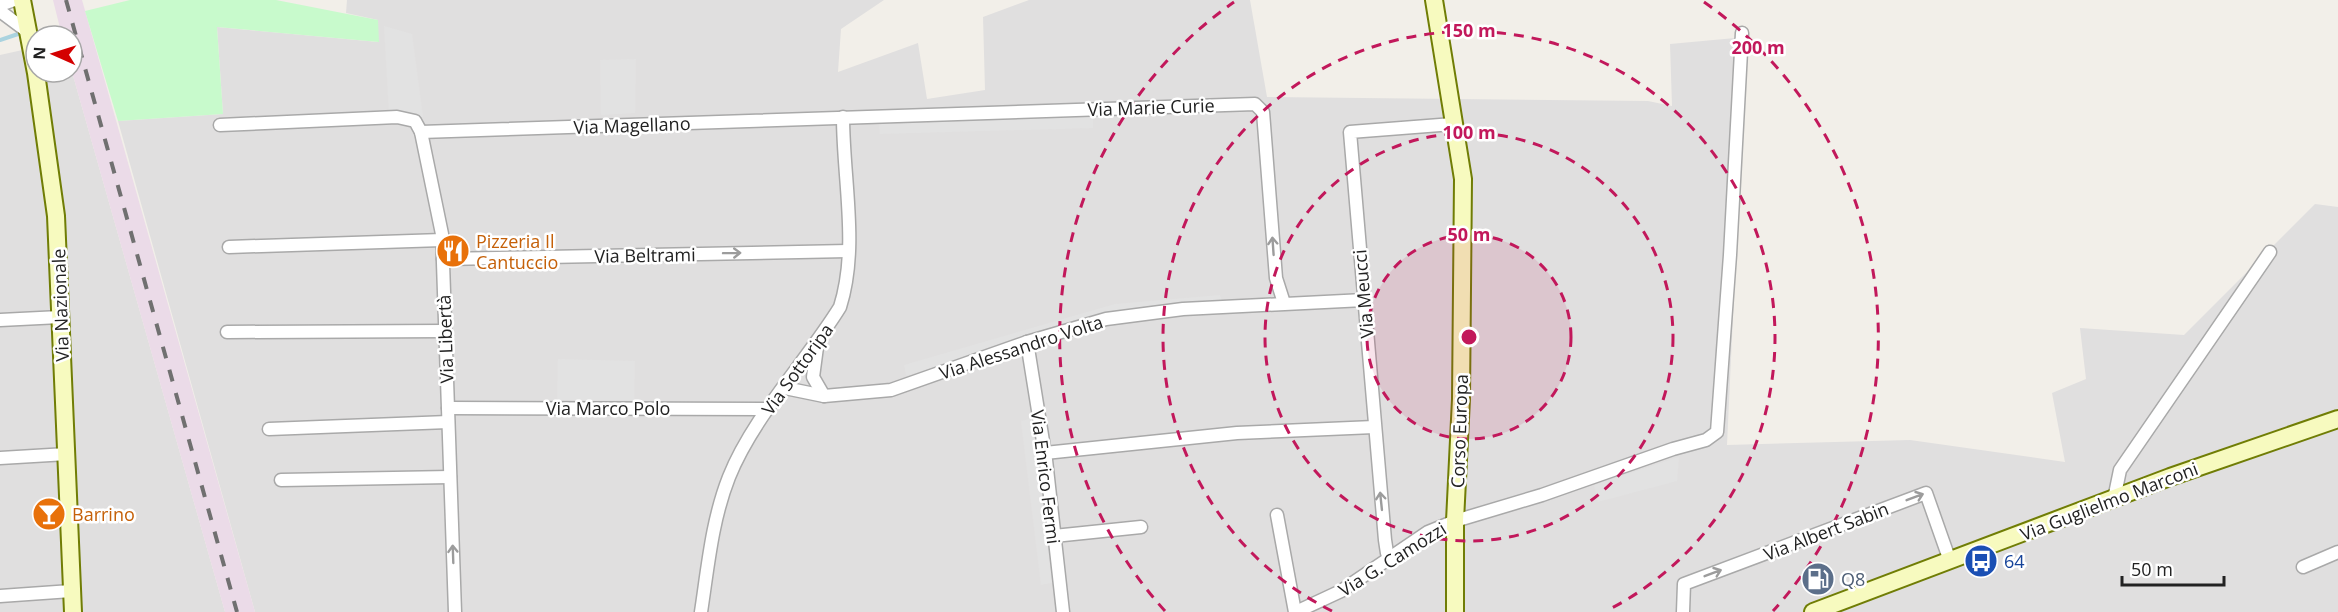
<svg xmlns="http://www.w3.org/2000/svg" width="2338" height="612" font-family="'Open Sans',sans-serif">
	<rect width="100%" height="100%" fill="#f2efe9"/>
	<!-- residential -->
	<g fill="#e0dfdf">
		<path d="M347,0h537l-43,29 -3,43 80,-29 9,56 58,-9 -2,-73 46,-17h221l17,97 381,4 24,5 -2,-62 76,-7 -19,408 183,-5 155,22 -13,-69 34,-14 -6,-51 104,7 131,-131 23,3v405h-2083l-137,-491 105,-7 -6,-87 161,15v-22l-32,-7z"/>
		<path d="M36,47v25h36l153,540h-225v-557z"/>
	</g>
	<!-- industrial -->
	<path fill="#ebdbe8" d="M53,0h29l173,612h-30l-153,-540v-36h-10z"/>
	<!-- park -->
	<path fill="#c8facc" d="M130,0h146l102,20 1,22 -162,-15 6,87 -105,7 -33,-110z"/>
	<!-- parking -->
	<g fill="#e2e2e2">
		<path d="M384,26l28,8 11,83 -34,-4z"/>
		<path d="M636,59l-1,54 -34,2 -1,-55z"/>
		<path d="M1093,116v12l-213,6 -1,-10z"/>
		<path d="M1220,295l4,10 -115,9 -203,62 -2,-11 211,-61z"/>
		<path d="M558,359l77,2 -1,40 -77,-1z"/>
		<path d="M1032,418l20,165 -11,2 -20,-164z"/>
		<path d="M1679,457l-2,24 -79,21 -4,-17z"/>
	</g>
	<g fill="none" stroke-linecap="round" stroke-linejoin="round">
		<!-- stream -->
		<path stroke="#aad3df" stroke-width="4" d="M0,40l18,-6"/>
		<!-- street casing -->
		<g stroke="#a9a9a9" stroke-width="15">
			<g id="street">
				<path d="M0,5l14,-5"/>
				<path d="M0,11l28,21"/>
				<path d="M220,125l177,-8 18,4 6,11 21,102 13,378"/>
				<path d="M421,132l834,-28 8,8 13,166 8,25"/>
				<path d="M229,247l213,-7"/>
				<path d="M443,259l405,-8"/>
				<path d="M0,320l60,-3"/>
				<path d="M227,332l218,-1"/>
				<path d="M1027,342l19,118 17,152"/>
				<path d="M817,347l-4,30 11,19"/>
				<path d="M785,388l39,8 67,-6 136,-48 79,-23 77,-10 181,-9"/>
				<path d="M448,408l320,1"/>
				<path d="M269,429l179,-7"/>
				<path d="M1045,453l192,-20 137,-6"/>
				<path d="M0,458l67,-4"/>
				<path d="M281,480l169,-3"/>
				<path d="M2114,499l6,-29 150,-218"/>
				<path d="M1277,515l18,97"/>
				<path d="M1054,536l87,-9"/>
				<path d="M1392,558l-5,-5 -2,-13 -35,-408 103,-8"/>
				<path d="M2303,567l35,-15"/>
				<path d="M0,596l71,-5"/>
				<path d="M701,612c7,-46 11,-92 28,-135 24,-60 77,-115 111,-170 19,-60 3,-128 3,-190"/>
				<path d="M1296,612l45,-21 87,-59 27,-11 87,-26 131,-46 33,-9 11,-8 13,-177 12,-222"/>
				<path d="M1683,612l1,-28 242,-91 24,68"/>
			</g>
		</g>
		<!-- secondary casing -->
		<g stroke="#707d05" stroke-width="20">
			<g id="secondary">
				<path d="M22,0l14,73 20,143 17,396"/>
				<path d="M1434,0l29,179 -2,220 -6,122v91"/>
				<path d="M1813,612l357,-135 168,-58"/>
			</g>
		</g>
		<!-- street -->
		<use href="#street" stroke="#fff" stroke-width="12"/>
		<!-- secondary -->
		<use href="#secondary" stroke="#f7fabf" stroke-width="16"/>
		<!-- rail -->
		<path stroke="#707070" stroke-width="4" stroke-dasharray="12 12" stroke-linecap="butt" d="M66,0l171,612"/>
	</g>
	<!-- one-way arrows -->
	<defs><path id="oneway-shaft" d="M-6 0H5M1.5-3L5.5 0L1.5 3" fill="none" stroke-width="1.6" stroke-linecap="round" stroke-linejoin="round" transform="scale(1.5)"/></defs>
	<g stroke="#9c9c9c">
		<use href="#oneway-shaft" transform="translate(1273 246) rotate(-94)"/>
		<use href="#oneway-shaft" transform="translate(732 253) rotate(-1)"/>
		<use href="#oneway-shaft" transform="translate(1915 497) rotate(-21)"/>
		<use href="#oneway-shaft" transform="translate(1381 501) rotate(-96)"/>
		<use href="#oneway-shaft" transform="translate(453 554) rotate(-92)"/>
		<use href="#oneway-shaft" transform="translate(1713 573) rotate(-21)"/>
	</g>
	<!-- distance rings -->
	<circle cx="1469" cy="337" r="102" fill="#c2185b" fill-opacity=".12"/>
	<g fill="none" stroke="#c2185b" stroke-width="3" stroke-dasharray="10 8">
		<circle cx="1469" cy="337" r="102"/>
		<circle cx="1469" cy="337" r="204"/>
		<path d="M1332 611A306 306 0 1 1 1606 611"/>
		<path d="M1165 611A409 409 0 0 1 1234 2M1704 2A409 409 0 0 1 1773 611"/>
	</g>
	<!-- icons -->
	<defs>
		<g id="restaurant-disc" transform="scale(1.725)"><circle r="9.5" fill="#e8710a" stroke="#fff"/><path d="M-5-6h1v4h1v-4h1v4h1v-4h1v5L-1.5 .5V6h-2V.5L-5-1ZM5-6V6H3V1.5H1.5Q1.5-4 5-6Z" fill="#fff"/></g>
		<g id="bar-disc" transform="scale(1.725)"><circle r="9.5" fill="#e8710a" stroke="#fff"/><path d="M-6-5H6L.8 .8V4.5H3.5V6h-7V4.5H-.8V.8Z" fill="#fff"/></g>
		<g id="bus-disc" transform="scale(1.725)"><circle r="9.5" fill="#1a4fb4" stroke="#fff"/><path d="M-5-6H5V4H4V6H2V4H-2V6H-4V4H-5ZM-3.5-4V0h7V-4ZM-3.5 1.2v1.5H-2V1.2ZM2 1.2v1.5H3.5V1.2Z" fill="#fff"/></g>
		<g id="fuel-disc" transform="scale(1.725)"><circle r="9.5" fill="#5c6f8a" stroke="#fff"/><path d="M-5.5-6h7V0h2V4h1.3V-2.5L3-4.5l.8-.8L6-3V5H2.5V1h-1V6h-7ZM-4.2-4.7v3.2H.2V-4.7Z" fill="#fff"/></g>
	</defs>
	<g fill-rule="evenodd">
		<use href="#restaurant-disc" x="453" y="251"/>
		<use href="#bar-disc" x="49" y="514"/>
		<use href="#bus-disc" x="1981" y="561"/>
		<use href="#fuel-disc" x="1818" y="579"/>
	</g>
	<g text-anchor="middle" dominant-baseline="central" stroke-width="5" stroke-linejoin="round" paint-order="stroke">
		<!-- street labels -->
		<g font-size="18" fill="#222" stroke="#fff">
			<text transform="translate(1151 107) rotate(-2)">Via Marie Curie</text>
			<text transform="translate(632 125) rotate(-2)">Via Magellano</text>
			<text transform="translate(645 255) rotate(-1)">Via Beltrami</text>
			<text transform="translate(1363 294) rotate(-95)">Via Meucci</text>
			<text transform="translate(60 305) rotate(-92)">Via Nazionale</text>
			<text transform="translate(445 339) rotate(-92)">Via Libertà</text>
			<text transform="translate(1021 347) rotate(-18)">Via Alessandro Volta</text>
			<text transform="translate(797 369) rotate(-54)">Via Sottoripa</text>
			<text x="608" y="408">Via Marco Polo</text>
			<text transform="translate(1459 431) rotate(-88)">Corso Europa</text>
			<text transform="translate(1046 477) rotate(83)">Via Enrico Fermi</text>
			<text transform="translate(2109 501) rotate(-21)">Via Guglielmo Marconi</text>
			<text transform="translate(1826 531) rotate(-21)">Via Albert Sabin</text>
			<text transform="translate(1392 559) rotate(-32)">Via G. Camozzi</text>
		</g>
		<!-- food labels -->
		<g font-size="18" fill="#c56008" stroke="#fff" text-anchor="start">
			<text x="476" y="241">Pizzeria Il<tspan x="476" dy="21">Cantuccio</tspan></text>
			<text x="72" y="514">Barrino</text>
		</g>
		<!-- transit labels -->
		<g font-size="18" fill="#164399" stroke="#fff" text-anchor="start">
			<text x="2004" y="561">64</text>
		</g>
		<!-- service labels -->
		<g font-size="18" fill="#4e5e75" stroke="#fff" text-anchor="start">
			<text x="1841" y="579">Q8</text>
		</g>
	</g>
	<circle cx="1469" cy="337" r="9" fill="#c2185b" stroke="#fff" stroke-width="3"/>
	<g font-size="18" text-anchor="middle" font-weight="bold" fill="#c2185b" stroke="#fff" stroke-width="5" stroke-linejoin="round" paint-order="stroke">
		<text x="1469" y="37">150 m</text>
		<text x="1758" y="54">200 m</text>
		<text x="1469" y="139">100 m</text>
		<text x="1469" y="241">50 m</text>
	</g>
	<!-- north arrow -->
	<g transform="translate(54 54) rotate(273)"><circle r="28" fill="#ffffff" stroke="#a7a7a7" stroke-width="1.5"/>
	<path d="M0-4.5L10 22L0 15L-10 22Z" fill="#d40000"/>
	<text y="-9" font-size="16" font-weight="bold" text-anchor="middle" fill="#222222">N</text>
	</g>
	<!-- scale -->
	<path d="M2122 576v9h102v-9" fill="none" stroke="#222222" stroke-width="3"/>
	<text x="2131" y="576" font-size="18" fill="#222222" stroke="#ffffff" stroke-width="4.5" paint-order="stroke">50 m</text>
</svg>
